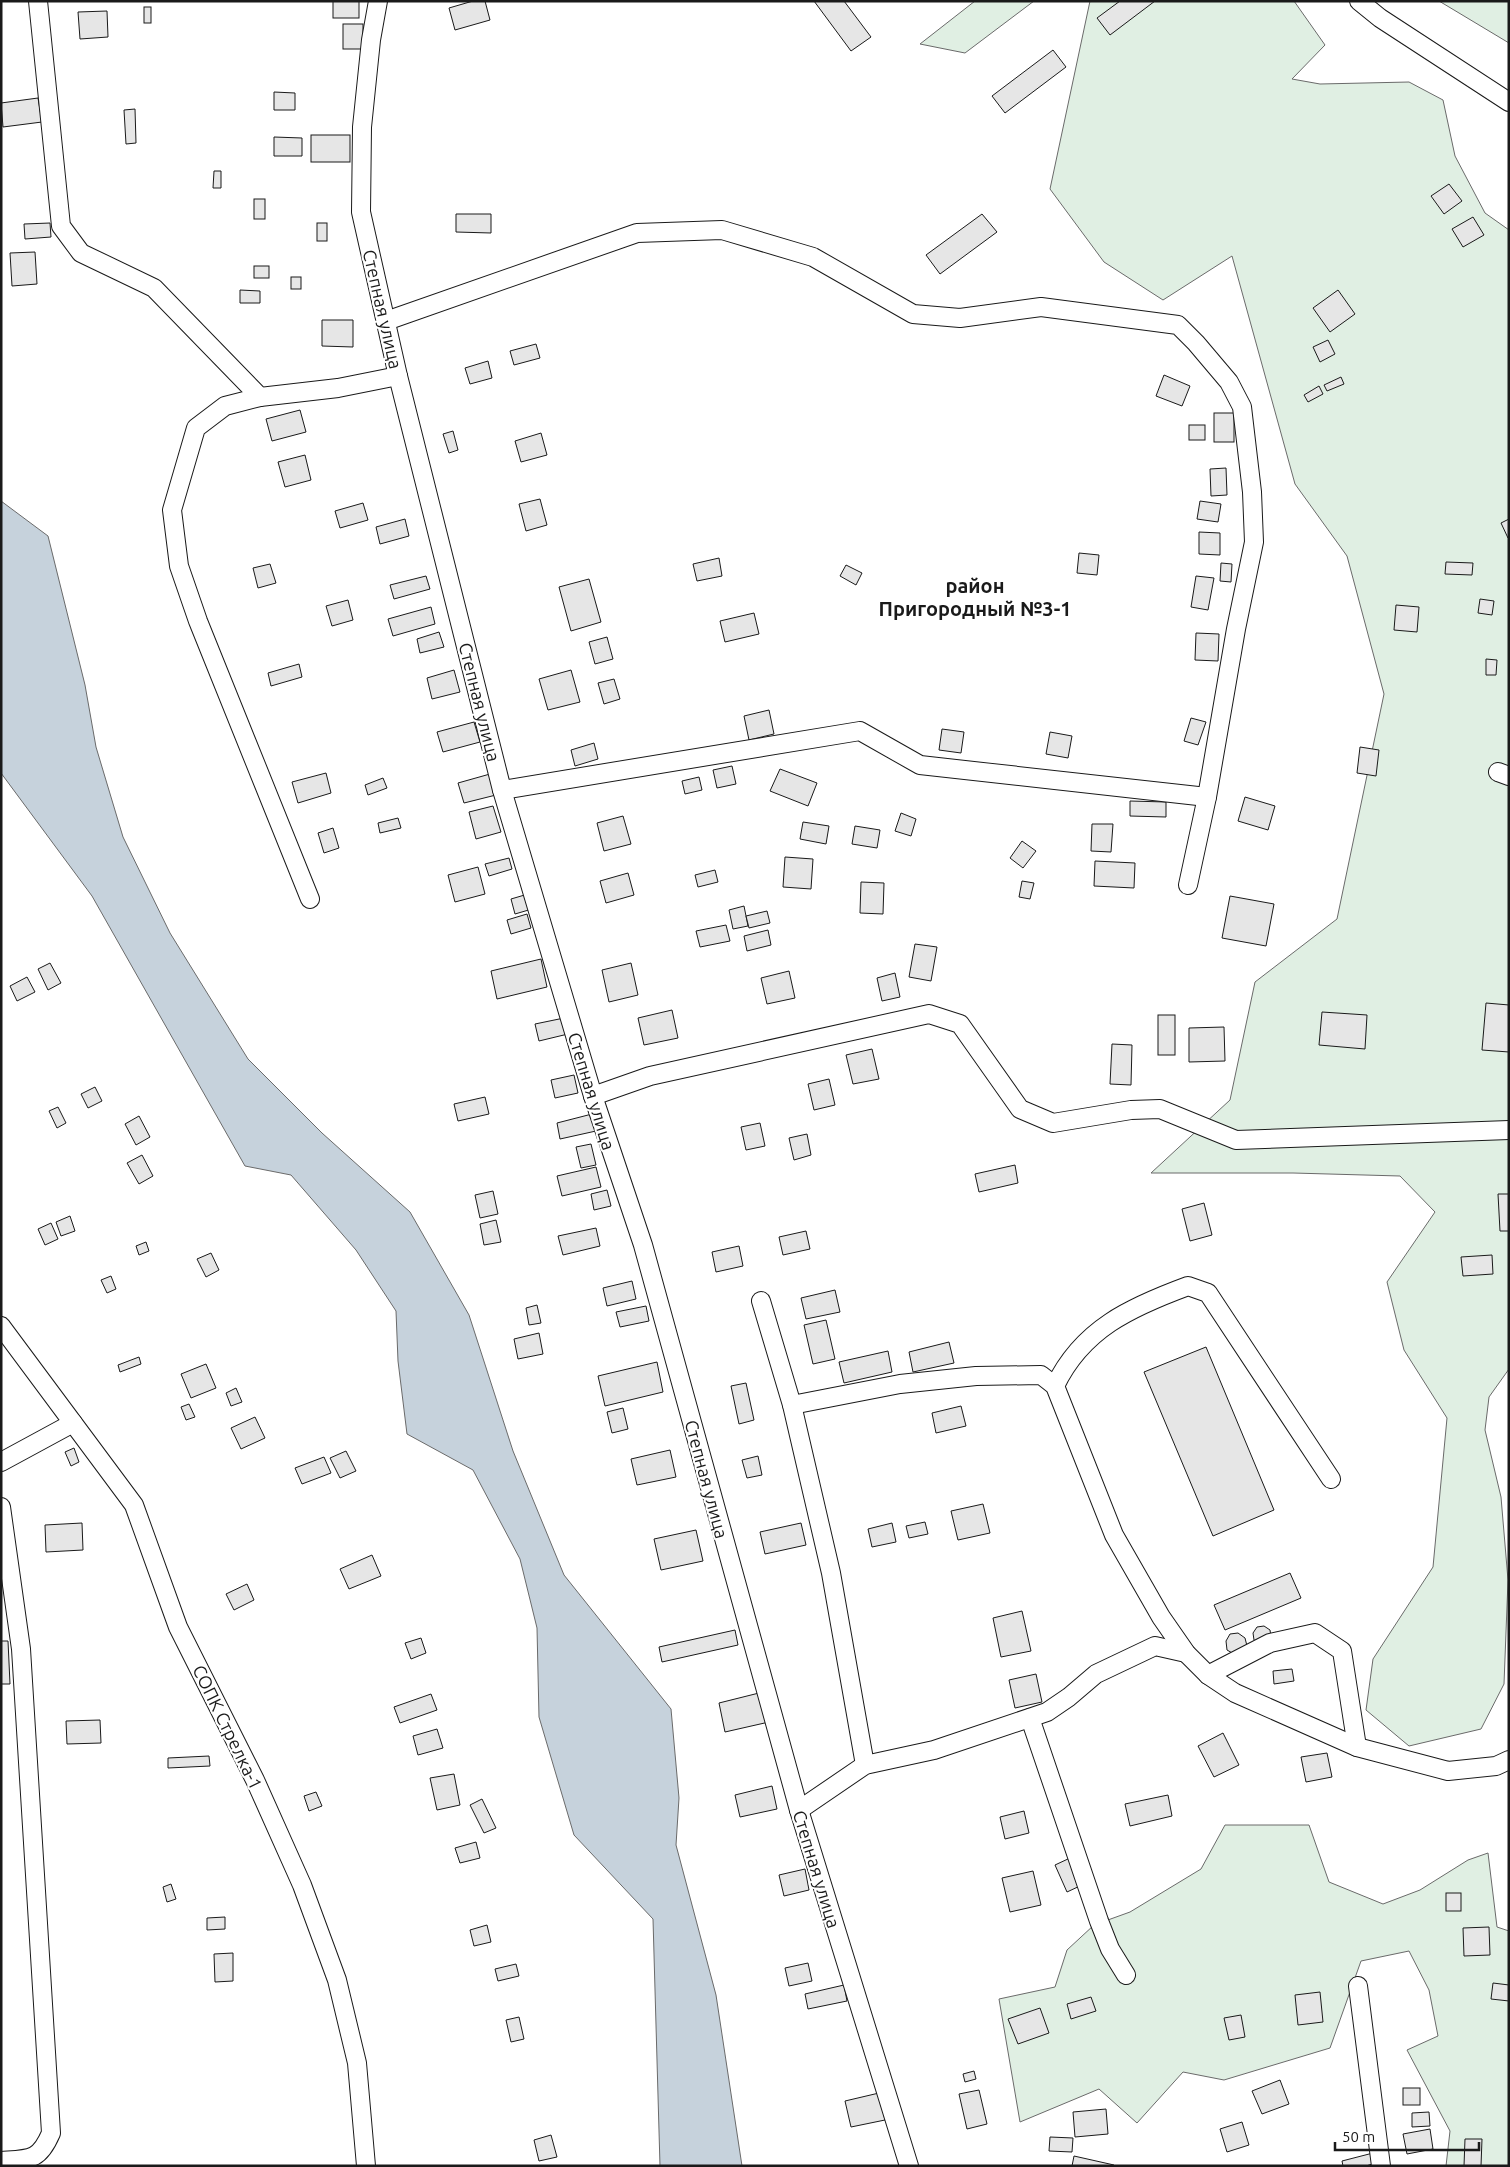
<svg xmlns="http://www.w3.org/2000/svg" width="1510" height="2167" font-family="Ubuntu,sans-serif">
	<rect width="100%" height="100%" fill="#fff"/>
	<!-- green -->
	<g fill="#e0efe3" stroke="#6a6a6a">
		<path d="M975,1h59l-69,52 -45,-9z"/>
		<path d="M1090,1h204l31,44 -33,34 28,5 89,-2 34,18 12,56 30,57 24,17v1139l-20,28 -4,33 16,67 7,83 -4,104 -23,45 -72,17 -43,-36 7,-51 60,-92 14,-149 -43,-68 -17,-68 48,-70 -35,-36 -107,-3h-142l79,-73 25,-118 82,-63 47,-225 -37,-138 -52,-72 -63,-228 -69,44 -59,-38 -54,-73z"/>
		<path d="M1439,1h70v42z"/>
		<path d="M1225,1825h84l20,57 54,22 37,-14 48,-30 20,-7 9,74 12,4v235h-63l4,-35 -43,-81 31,-14 -9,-46 -20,-39 -48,10 -31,87 -106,32 -41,-8 -46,51 -38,-34 -79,33 -21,-123 56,-12 12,-37 27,-25 36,-13 71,-43z"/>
	</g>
	<!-- water -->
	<path fill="#c6d2dc" stroke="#6a6a6a" d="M1,501l47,35 37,149 11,62 27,90 47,96 78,126 74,74 88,79 59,103 44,136 51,124 107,134 8,89 -3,47 40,150 26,171h-82l-7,-247 -79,-84 -35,-118 -2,-89 -17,-69 -47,-89 -66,-36 -9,-73 -2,-50 -40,-61 -65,-75 -46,-9 -153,-270 -91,-123z"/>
	<!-- building -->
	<g fill="#e6e6e6" stroke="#1a1a1a">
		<rect x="333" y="1" width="26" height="17"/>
		<path d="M473,1h12l5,19 -35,10 -6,-22z"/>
		<path d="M814,1h30l27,36 -20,14z"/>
		<path d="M1120,1h35l-45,34 -13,-17z"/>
		<rect x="144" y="7" width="7" height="16"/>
		<path d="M107,11l1,26 -28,2 -2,-27z"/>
		<rect x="343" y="24" width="20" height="25"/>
		<path d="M1053,50l13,17 -61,46 -13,-17z"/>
		<path d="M274,92l21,1v17h-21z"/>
		<path d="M38,98l4,24 -39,5 -2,-24z"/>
		<path d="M135,109l1,34 -10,1 -2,-34z"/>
		<rect x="311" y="135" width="39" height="27"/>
		<path d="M274,137l28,1v18h-28z"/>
		<path d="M214,171h7v17h-8z"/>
		<path d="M1449,184l13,17 -18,13 -13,-18z"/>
		<rect x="254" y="199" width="11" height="20"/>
		<path d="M456,214h35v19l-35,-1z"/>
		<path d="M982,214l15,18 -57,42 -14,-19z"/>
		<path d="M1473,217l11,18 -21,12 -11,-18z"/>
		<path d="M50,223l1,14 -26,2 -1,-15z"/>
		<rect x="317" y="223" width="10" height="18"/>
		<path d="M35,252l2,32 -25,2 -2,-33z"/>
		<rect x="254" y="266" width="15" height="12"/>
		<rect x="291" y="277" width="10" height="12"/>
		<path d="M240,290l20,1v12h-20z"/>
		<path d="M1338,290l17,24 -25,18 -17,-24z"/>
		<path d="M322,320h31v27l-31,-1z"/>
		<path d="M1328,340l7,14 -15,8 -7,-15z"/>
		<path d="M536,344l4,14 -26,7 -4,-14z"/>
		<path d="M488,361l4,17 -22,6 -5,-16z"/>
		<path d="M1164,375l26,11 -8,20 -26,-10z"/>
		<path d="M1341,377l3,7 -17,7 -3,-6z"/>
		<path d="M1319,386l4,8 -15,8 -4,-7z"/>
		<path d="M300,410l6,22 -34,9 -6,-22z"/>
		<rect x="1214" y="413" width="20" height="29"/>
		<rect x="1189" y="425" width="16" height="15"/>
		<path d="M453,431l5,19 -9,3 -6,-19z"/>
		<path d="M541,433l6,22 -26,7 -6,-21z"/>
		<path d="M305,455l6,25 -26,7 -7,-25z"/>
		<path d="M1226,468l1,27 -16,1 -1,-27z"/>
		<path d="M540,499l7,26 -21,6 -7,-27z"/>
		<path d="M1200,501l21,3 -3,18 -21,-3z"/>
		<path d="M363,503l5,17 -28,8 -5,-17z"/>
		<path d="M405,519l4,17 -29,8 -4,-17z"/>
		<path d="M1509,519v19h-1l-7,-15z"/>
		<path d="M1199,532l21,1v22l-21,-1z"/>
		<path d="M1079,553l20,2 -2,20 -20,-2z"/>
		<path d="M719,558l3,18 -25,5 -4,-17z"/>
		<path d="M1446,562l27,1 -1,12 -27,-1z"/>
		<path d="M1221,563l11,1 -1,18 -11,-1z"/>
		<path d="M270,564l6,19 -18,5 -5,-20z"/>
		<path d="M846,565l16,8 -6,12 -16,-9z"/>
		<path d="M426,576l4,13 -36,10 -4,-14z"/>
		<path d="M1196,576l18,2 -6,32 -17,-3z"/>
		<path d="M589,579l12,43 -30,9 -12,-44z"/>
		<path d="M1480,599l14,2 -2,14 -14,-2z"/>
		<path d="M348,600l5,20 -21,6 -6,-20z"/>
		<path d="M1396,605l23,2 -2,25 -23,-2z"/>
		<path d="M431,607l4,17 -42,12 -5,-17z"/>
		<path d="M754,613l5,21 -34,8 -5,-21z"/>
		<path d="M439,632l5,15 -24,6 -3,-14z"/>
		<path d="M1196,633l23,1 -1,27 -23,-1z"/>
		<path d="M607,637l6,22 -18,5 -6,-22z"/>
		<path d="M1486,659l11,1 -1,15h-10z"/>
		<path d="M299,664l3,13 -31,9 -3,-13z"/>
		<path d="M454,670l6,22 -28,7 -5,-21z"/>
		<path d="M571,670l9,32 -32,8 -9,-31z"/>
		<path d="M614,679l6,20 -16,5 -6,-21z"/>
		<path d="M769,710l5,24 -25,6 -5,-24z"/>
		<path d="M1191,718l15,4 -8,23 -14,-4z"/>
		<path d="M474,722l6,20 -37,10 -6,-20z"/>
		<path d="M942,729l22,3 -3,21 -22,-3z"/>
		<path d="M1050,732l22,4 -4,22 -22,-4z"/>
		<path d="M594,743l4,16 -23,7 -4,-16z"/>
		<path d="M1360,747l19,3 -3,26 -19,-3z"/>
		<path d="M732,766l4,18 -19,4 -4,-18z"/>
		<path d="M780,769l37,14 -9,23 -38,-15z"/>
		<path d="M326,773l5,20 -33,10 -6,-21z"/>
		<path d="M490,774l6,21 -32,8 -6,-20z"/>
		<path d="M699,777l3,13 -17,4 -3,-13z"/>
		<path d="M383,778l4,10 -19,7 -3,-10z"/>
		<path d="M1245,797l30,9 -7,24 -30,-9z"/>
		<path d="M1130,801l36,1v15l-36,-1z"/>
		<path d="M493,806l8,26 -25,7 -7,-27z"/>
		<path d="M901,813l15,6 -5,17 -16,-5z"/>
		<path d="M623,816l8,28 -27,7 -7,-28z"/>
		<path d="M398,818l3,10 -21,5 -2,-10z"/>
		<path d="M803,822l26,4 -3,18 -26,-5z"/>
		<path d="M1092,824h21l-2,28 -20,-1z"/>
		<path d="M855,826l25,4 -3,18 -25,-4z"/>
		<path d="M333,828l6,20 -15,5 -6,-20z"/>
		<path d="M1022,841l14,10 -13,17 -13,-10z"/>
		<path d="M785,857l28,2 -2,30 -28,-2z"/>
		<path d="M509,858l3,11 -23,7 -4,-12z"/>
		<path d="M1095,861l40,2 -1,25 -40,-2z"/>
		<path d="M478,867l7,27 -30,8 -7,-27z"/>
		<path d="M715,870l3,12 -20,5 -3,-12z"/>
		<path d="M628,873l6,22 -28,8 -6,-22z"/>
		<path d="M1022,881l12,2 -4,16 -11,-2z"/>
		<path d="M861,882l23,1 -1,31 -23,-1z"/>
		<path d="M528,894l4,15 -17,5 -4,-15z"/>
		<path d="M1230,896l44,8 -8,42 -44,-8z"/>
		<path d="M744,906l4,20 -15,3 -4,-19z"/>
		<path d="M767,911l3,12 -21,5 -3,-12z"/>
		<path d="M527,914l4,14 -20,6 -4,-14z"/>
		<path d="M726,925l4,16 -30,6 -4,-16z"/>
		<path d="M768,930l3,15 -24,6 -3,-15z"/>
		<path d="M915,944l22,3 -6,34 -22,-4z"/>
		<path d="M541,959l6,28 -50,12 -6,-28z"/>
		<path d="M50,963l11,20 -13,7 -10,-21z"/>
		<path d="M631,963l7,32 -29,7 -7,-32z"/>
		<path d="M789,971l6,27 -28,6 -6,-26z"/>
		<path d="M895,973l5,24 -18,4 -5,-23z"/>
		<path d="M27,977l8,15 -18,9 -7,-15z"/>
		<path d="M1486,1003l23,2v47l-27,-2z"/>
		<path d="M672,1010l6,28 -34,7 -6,-27z"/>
		<path d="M1322,1012l45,3 -2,34 -46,-4z"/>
		<rect x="1158" y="1015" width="17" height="40"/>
		<path d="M564,1018l4,16 -29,7 -4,-17z"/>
		<path d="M1224,1027l1,34 -36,1v-34z"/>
		<path d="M1112,1044l20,1 -1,40 -21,-1z"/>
		<path d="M872,1049l7,30 -26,5 -7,-29z"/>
		<path d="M574,1075l4,18 -23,5 -4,-18z"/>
		<path d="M829,1079l6,26 -21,5 -6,-26z"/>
		<path d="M95,1087l7,14 -14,7 -7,-14z"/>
		<path d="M485,1097l4,17 -31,7 -4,-17z"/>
		<path d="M58,1107l8,16 -9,5 -8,-17z"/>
		<path d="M592,1114l4,17 -36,8 -3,-16z"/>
		<path d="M139,1116l11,21 -14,8 -11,-21z"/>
		<path d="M760,1123l5,23 -19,4 -5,-23z"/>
		<path d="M807,1134l4,21 -17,5 -5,-22z"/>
		<path d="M591,1144l5,21 -15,3 -5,-21z"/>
		<path d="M142,1155l11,21 -14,8 -12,-21z"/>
		<path d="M1015,1165l3,18 -39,9 -4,-18z"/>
		<path d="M596,1167l5,20 -39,9 -5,-20z"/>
		<path d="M607,1190l4,16 -17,4 -3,-16z"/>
		<path d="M493,1191l5,23 -18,4 -5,-23z"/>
		<path d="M1498,1194h11v37h-9z"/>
		<path d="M1204,1203l8,32 -22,6 -8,-32z"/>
		<path d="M70,1216l5,15 -14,5 -5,-14z"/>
		<path d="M496,1220l5,22 -17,3 -4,-21z"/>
		<path d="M51,1223l7,16 -13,6 -7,-16z"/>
		<path d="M596,1228l4,18 -37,9 -5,-19z"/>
		<path d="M806,1231l4,18 -27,6 -4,-18z"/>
		<path d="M146,1242l3,9 -10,4 -3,-9z"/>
		<path d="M739,1246l4,20 -27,6 -4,-20z"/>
		<path d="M211,1253l8,17 -13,7 -9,-18z"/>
		<path d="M1492,1255l1,19 -30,2 -2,-19z"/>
		<path d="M111,1276l5,13 -9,4 -6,-13z"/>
		<path d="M632,1281l4,18 -29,7 -4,-18z"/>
		<path d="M835,1290l5,22 -34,7 -5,-21z"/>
		<path d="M537,1305l4,18 -12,2 -3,-17z"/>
		<path d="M646,1306l3,15 -29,6 -4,-15z"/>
		<path d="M826,1320l9,39 -22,5 -9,-39z"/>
		<path d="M539,1333l4,21 -25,5 -4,-20z"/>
		<path d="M949,1342l5,21 -41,9 -4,-20z"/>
		<path d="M1206,1347l68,163 -61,26 -69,-164z"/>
		<path d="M888,1351l4,21 -48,11 -5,-21z"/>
		<path d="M139,1357l2,7 -21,8 -2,-7z"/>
		<path d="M657,1362l6,30 -58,14 -7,-30z"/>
		<path d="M206,1364l10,24 -25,10 -10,-24z"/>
		<path d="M746,1383l8,37 -15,4 -8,-38z"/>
		<path d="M236,1388l6,14 -11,4 -5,-13z"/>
		<path d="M189,1404l6,13 -9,3 -5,-13z"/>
		<path d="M961,1406l5,20 -30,7 -4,-20z"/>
		<path d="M623,1408l5,21 -16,4 -5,-21z"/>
		<path d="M255,1417l10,21 -24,11 -10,-21z"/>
		<path d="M74,1448l5,14 -8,4 -6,-14z"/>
		<path d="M670,1450l6,27 -39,8 -6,-26z"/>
		<path d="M346,1451l10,20 -16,7 -10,-20z"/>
		<path d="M758,1456l4,19 -15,3 -5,-18z"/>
		<path d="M324,1457l7,16 -29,11 -7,-16z"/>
		<path d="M983,1504l7,29 -32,7 -7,-29z"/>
		<path d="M925,1522l3,12 -19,4 -3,-12z"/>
		<path d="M82,1523l1,27 -37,2 -1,-27z"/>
		<path d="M801,1523l5,22 -41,9 -5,-22z"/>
		<path d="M892,1523l4,19 -24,5 -4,-18z"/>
		<path d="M696,1530l7,31 -42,9 -7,-31z"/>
		<path d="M372,1555l9,21 -32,13 -9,-20z"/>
		<path d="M1290,1573l11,25 -76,32 -11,-25z"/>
		<path d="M247,1584l7,16 -20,10 -8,-16z"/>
		<path d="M1022,1611l9,40 -30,6 -8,-39z"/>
		<path d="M1264,1626l6,4 1,7 -12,7 -5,-4 -1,-7 4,-6z"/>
		<path d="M735,1630l3,15 -76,17 -3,-15z"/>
		<path d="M1238,1633l7,5 2,8 -13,8 -7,-4 -1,-9 4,-7z"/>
		<path d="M421,1638l5,15 -15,6 -6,-16z"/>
		<path d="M1,1641h7l2,43h-9z"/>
		<path d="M1292,1669l2,12 -20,3 -1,-13z"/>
		<path d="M1036,1674l6,28 -27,6 -6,-28z"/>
		<path d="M763,1692l6,30 -44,10 -6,-29z"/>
		<path d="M431,1694l6,16 -37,13 -6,-16z"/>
		<path d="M100,1720l1,23 -34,1 -1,-23z"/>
		<path d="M437,1729l6,19 -25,7 -5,-19z"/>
		<path d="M1223,1733l16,32 -25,12 -16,-31z"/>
		<path d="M1327,1753l5,24 -26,5 -5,-25z"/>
		<path d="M209,1756l1,10 -42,2v-10z"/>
		<path d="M454,1774l6,31 -23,5 -7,-32z"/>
		<path d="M772,1786l5,23 -37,8 -5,-22z"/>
		<path d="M316,1792l6,14 -13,5 -5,-15z"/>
		<path d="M1168,1795l4,21 -42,10 -5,-22z"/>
		<path d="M482,1799l14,29 -12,5 -14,-28z"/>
		<path d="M1024,1811l5,22 -24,6 -5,-22z"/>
		<path d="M476,1842l4,16 -20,5 -5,-15z"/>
		<path d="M1070,1858l12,27 -15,7 -12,-27z"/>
		<path d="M805,1869l4,21 -25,6 -5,-21z"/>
		<path d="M1033,1871l8,34 -31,7 -8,-34z"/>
		<path d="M171,1884l5,15 -9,3 -4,-15z"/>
		<rect x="1446" y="1893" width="15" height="18"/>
		<path d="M225,1917v12l-18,1v-12z"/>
		<path d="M487,1925l4,17 -17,4 -4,-16z"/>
		<path d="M1489,1927l1,28 -26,1 -1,-28z"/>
		<path d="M233,1953v28l-18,1 -1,-28z"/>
		<path d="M808,1963l4,18 -23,5 -4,-18z"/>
		<path d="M516,1964l3,12 -21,5 -3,-12z"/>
		<path d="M1493,1983l16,2v16l-18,-2z"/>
		<path d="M844,1985l3,16 -39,8 -3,-15z"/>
		<path d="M1320,1992l3,30 -25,3 -3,-30z"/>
		<path d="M1091,1997l5,14 -25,8 -4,-15z"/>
		<path d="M1040,2008l9,25 -31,11 -10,-25z"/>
		<path d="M1241,2015l4,22 -16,3 -5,-22z"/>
		<path d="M519,2017l5,22 -13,3 -5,-22z"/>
		<path d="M974,2071l2,8 -11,3 -2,-8z"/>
		<path d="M1280,2080l9,24 -27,10 -10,-23z"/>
		<rect x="1403" y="2088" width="17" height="17"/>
		<path d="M979,2090l8,34 -20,5 -8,-35z"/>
		<path d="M879,2093l6,27 -34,7 -6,-26z"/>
		<path d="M1106,2109l2,25 -33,3 -2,-25z"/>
		<path d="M1429,2112l1,14 -18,1v-14z"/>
		<path d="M1242,2122l7,23 -22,7 -7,-23z"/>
		<path d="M1430,2129l3,20 -26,5 -4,-20z"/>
		<path d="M551,2135l6,22 -18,4 -5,-21z"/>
		<path d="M1050,2137l23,1 -1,14 -23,-1z"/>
		<path d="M1465,2139h17l-1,27h-17z"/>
		<path d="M1373,2153l2,10 -9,3h-23l-1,-5z"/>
		<path d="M1074,2156l40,9v1h-42z"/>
	</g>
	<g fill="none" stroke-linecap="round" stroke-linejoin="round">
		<!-- street casing -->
		<g stroke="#1a1a1a" stroke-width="20">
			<g id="street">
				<path d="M38,1l23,225 20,27 73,35 106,109 78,-9 60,-12"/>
				<path d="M378,1l-7,39 -9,87 -1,85 37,164 104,414 91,306 50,149 156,565 110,356"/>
				<path d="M1359,1l21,17 129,84"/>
				<path d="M386,321l251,-88 85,-3 91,27 100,57 47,4 81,-11 137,18 18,18 33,39 13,25 10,85 2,50 -18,87 -29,168 -19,88"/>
				<path d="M260,397l-35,9 -29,22 -24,82 7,56 19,55 112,278"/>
				<path d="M1498,772l11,4"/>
				<path d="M502,790l358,-59 60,34 287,32"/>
				<path d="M593,1096l57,-20 279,-62 31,10 60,85 33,14 78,-13 29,-1 76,31 273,-10"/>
				<path d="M761,1301l31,104 39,168 34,192"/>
				<path d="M1,1326l133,179 44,122 77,153 47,105 35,95 20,83 9,103"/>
				<path d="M1055,1386c27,-57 76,-79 133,-100l20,7 123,186"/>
				<path d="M792,1405l108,-21 76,-8 65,-1 14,11 59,149 47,82 25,36 22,22 27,18 122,54 91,24 48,-5 13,-6"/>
				<path d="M1,1462l72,-39"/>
				<path d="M1,1507l20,142 30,484c-12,28 -21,26 -50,28"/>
				<path d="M1208,1675l62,-32 45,-10 27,18 15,96"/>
				<path d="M1030,1718l69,203 11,28 16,26"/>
				<path d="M799,1810l66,-45 69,-15 113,-38 22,-15 27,-23 59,-28 31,7"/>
				<path d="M1358,1986l23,180"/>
			</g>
		</g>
		<!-- street -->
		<use href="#street" stroke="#fff" stroke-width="18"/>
	</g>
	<g text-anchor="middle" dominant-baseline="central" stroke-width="4" stroke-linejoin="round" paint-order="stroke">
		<!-- street labels -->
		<g font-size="18" fill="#1a1a1a" stroke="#fff">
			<text transform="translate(383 309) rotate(77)">Степная улица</text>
			<text transform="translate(480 702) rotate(76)">Степная улица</text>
			<text transform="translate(592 1091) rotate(73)">Степная улица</text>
			<text transform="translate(707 1479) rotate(75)">Степная улица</text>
			<text transform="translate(228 1727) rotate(64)">СОПК Стрелка-1</text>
			<text transform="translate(817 1869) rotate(73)">Степная улица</text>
		</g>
		<!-- quarter labels -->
		<g font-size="20" font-weight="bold" fill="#1a1a1a" stroke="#fff">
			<text x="975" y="585">район<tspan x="975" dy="23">Пригородный №3-1</tspan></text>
		</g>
	</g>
	<!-- border -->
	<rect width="1510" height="2167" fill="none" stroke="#1a1a1a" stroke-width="5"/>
	<!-- scale -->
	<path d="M1335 2142v8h144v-8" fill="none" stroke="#1a1a1a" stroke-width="2.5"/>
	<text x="1342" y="2142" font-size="15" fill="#1a1a1a" stroke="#ffffff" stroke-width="4" paint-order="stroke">50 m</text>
</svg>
